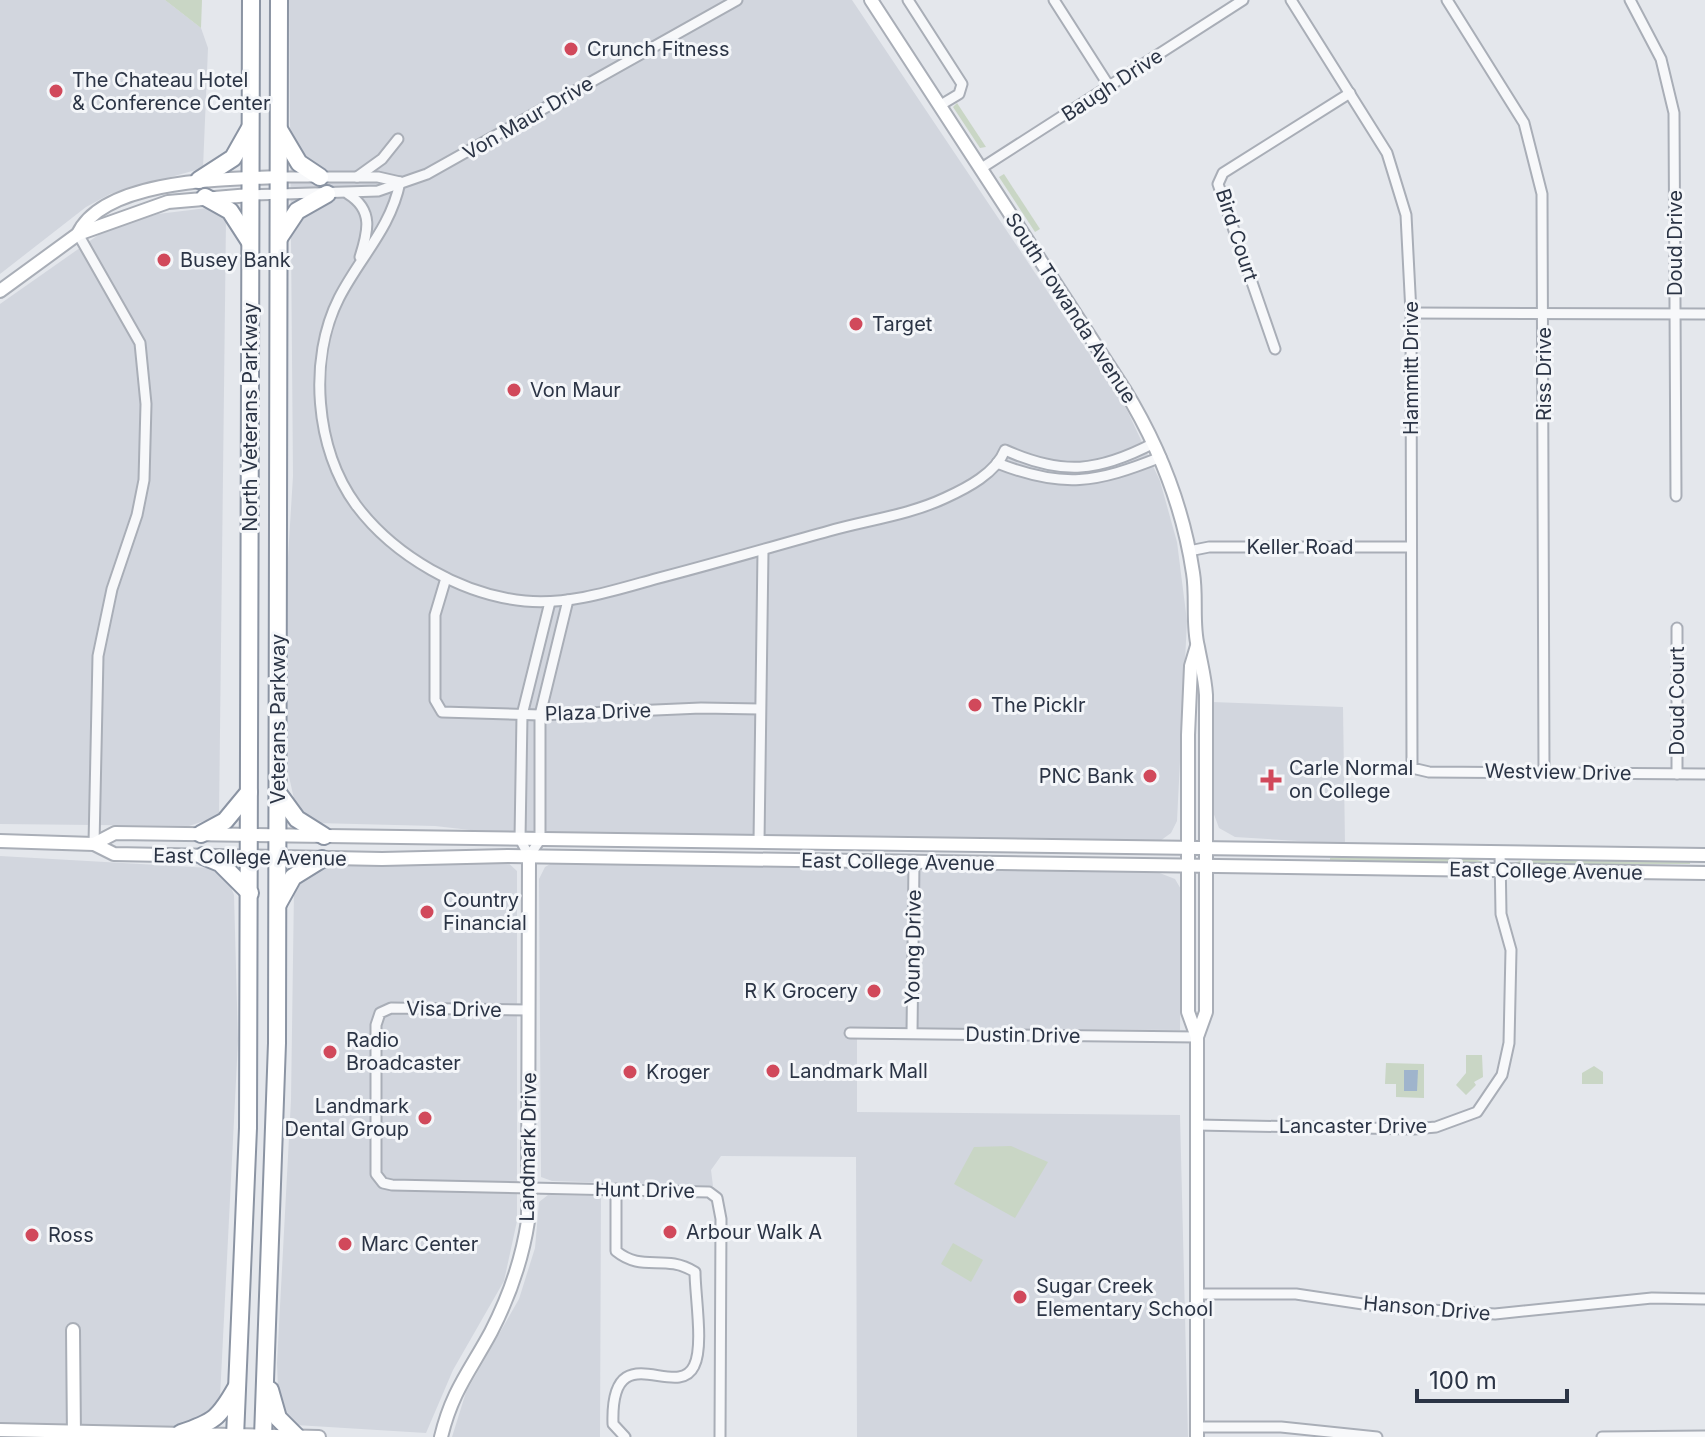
<svg xmlns="http://www.w3.org/2000/svg" width="1705" height="1437" font-family="Inter,sans-serif">
	<rect width="100%" height="100%" fill="#e4e7ec"/>
	<!-- built -->
	<g fill="#d2d6de">
		<path d="M0,0h165l36,28 7,20 -5,120 -93,26 -24,13 -86,67z"/>
		<path d="M289,0h563l275,410 33,71 17,61 10,79 -10,200 -6,12 -11,8 -10,1 -653,-9 -62,-7 -119,-3 -10,-6 -10,-9 -8,-36 -1,-198 6,-98z"/>
		<path d="M207,208l19,11 -7,597 -30,10 -189,-2v-520l104,-73 54,-17z"/>
		<path d="M1212,702l131,5 2,137 -110,-7 -16,-9 -7,-19z"/>
		<path d="M0,856l210,12 19,14 5,13 4,146 -20,396h-218z"/>
		<path d="M506,861l11,10v350l-13,60 -51,89 -27,63 -130,-8 -11,-10 -7,-24 -1,-28 14,-263 3,-210 15,-19 18,-5z"/>
		<path d="M554,862l603,10 18,7 7,12 -2,139 -323,-2v84l323,3 8,322h-331l-1,-280 -135,-1 -10,14 2,16 -161,-5 -11,-4 -2,-298 6,-12z"/>
		<path d="M548,1195l53,1 -1,241h-148l14,-45 53,-93 16,-51 4,-46z"/>
	</g>
	<!-- green -->
	<g fill="#c9d6c5">
		<path d="M165,0h37l-1,28z"/>
		<path d="M957,103l29,44 -6,1 -27,-41z"/>
		<path d="M1004,174l36,55 -5,3 -36,-55z"/>
		<path d="M1353,856l117,2 18,5 -158,-1v-4z"/>
		<path d="M1526,859l164,1v4h-179z"/>
		<path d="M1466,1055h16l1,22 -9,5 2,3 -10,10 -10,-10 10,-12z"/>
		<path d="M1386,1063l38,1v34l-28,-1v-13h-11z"/>
		<path d="M1594,1066l9,6v12h-21v-11z"/>
		<path d="M1011,1146l37,16 -33,56 -61,-34 20,-37z"/>
		<path d="M953,1243l30,17 -12,22 -30,-18z"/>
	</g>
	<!-- water -->
	<path fill="#9fb4cc" d="M1404,1070h14l-1,21h-13z"/>
	<g fill="none" stroke-linecap="round" stroke-linejoin="round">
		<!-- street casing -->
		<g stroke="#a9aeb7" stroke-width="13">
			<g id="street">
				<path d="M908,0l54,84 -3,10 -20,12"/>
				<path d="M1054,0l55,86"/>
				<path d="M1291,0l96,153 19,62 5,98 1,455 17,4 276,2"/>
				<path d="M1447,0l77,123 18,71 2,578"/>
				<path d="M1630,0l31,59 13,54 2,383"/>
				<path d="M980,169l263,-169"/>
				<path d="M279,177h99l22,5"/>
				<path d="M357,177l25,-18 16,-20"/>
				<path d="M400,182c-9,46 -40,75 -61,116 -31,61 -24,151 17,207 38,51 106,90 169,96 45,4 87,-10 130,-22 58,-15 116,-32 174,-48 39,-11 80,-16 116,-33 22,-10 51,-25 60,-48 58,26 93,22 149,-7"/>
				<path d="M348,194c26,16 20,38 12,63"/>
				<path d="M250,195l128,-4 49,-17 310,-174"/>
				<path d="M78,234l62,109 6,61 -2,76 -7,35 -25,74 -14,67 -4,188"/>
				<path d="M1411,313l294,1"/>
				<path d="M1275,349l-57,-165 5,-11 127,-80"/>
				<path d="M997,463c66,26 99,20 164,-6"/>
				<path d="M1189,551l20,-4h202"/>
				<path d="M446,578l-11,37v85l7,12 98,3 161,-7 59,1"/>
				<path d="M550,602l-28,113 -2,124 9,17 11,-16v-125l28,-115"/>
				<path d="M1677,628v146"/>
				<path d="M759,842l4,-291"/>
				<path d="M529,1010l-138,-2 -11,5 -4,12v149l7,9 9,2 317,7 8,6 4,21 -1,218"/>
				<path d="M850,1033l347,4"/>
				<path d="M912,1033l2,-171"/>
				<path d="M1197,1125l217,4 22,-2 41,-15 25,-37 7,-32 2,-93 -10,-36 -1,-61"/>
				<path d="M616,1189v62c27,22 48,2 79,21 0,23 9,75 -1,94 -17,36 -84,-34 -81,58l12,13"/>
				<path d="M1197,1294h99l87,13 112,7 157,-16 53,1"/>
				<path d="M1197,1427h84l96,10"/>
				<path d="M1602,1437l103,-1"/>
			</g>
		</g>
		<!-- secondary casing -->
		<g stroke="#a9aeb7" stroke-width="16">
			<g id="secondary">
				<path d="M871,0l253,389c35,57 59,117 69,184 4,24 -1,51 5,74 3,17 7,31 8,48v317l-9,25"/>
				<path d="M78,234c26,-55 148,-55 201,-57"/>
				<path d="M0,291l78,-57 90,-32 82,-7"/>
				<path d="M0,841l94,3 20,10 268,5 126,-3 1197,17"/>
				<path d="M94,844l21,-11 1590,22"/>
				<path d="M73,1330l1,107"/>
				<path d="M0,1430l319,7"/>
				<path d="M441,1437c11,-46 29,-66 50,-105 18,-35 31,-72 37,-111l1,-365"/>
				<path d="M1197,1437v-400l-9,-25v-277l3,-69 6,-20"/>
			</g>
		</g>
		<!-- highway casing -->
		<g stroke="#8b94a3" stroke-width="20">
			<g id="highway">
				<path d="M280,131l19,32 21,14"/>
				<path d="M199,180l34,-22 17,-30"/>
				<path d="M205,197l25,14 20,31"/>
				<path d="M279,238l18,-27 30,-17"/>
				<path d="M278,793l19,26 27,17"/>
				<path d="M201,834l24,-13 24,-29"/>
				<path d="M203,856l17,7 30,30"/>
				<path d="M278,904l15,-27 29,-18"/>
				<path d="M270,1390l8,28 18,18"/>
				<path d="M181,1433c33,-11 38,-15 55,-45"/>
				<path d="M235,1437l13,-309 3,-1128"/>
				<path d="M263,1437l14,-394 2,-1043"/>
			</g>
		</g>
		<!-- street -->
		<use href="#street" stroke="#f7f8fa" stroke-width="9"/>
		<!-- secondary -->
		<use href="#secondary" stroke="#fff" stroke-width="12"/>
		<!-- highway -->
		<use href="#highway" stroke="#fff" stroke-width="16"/>
	</g>
	<!-- markers -->
	<g fill="#d1495b" stroke="#f4f6f9" stroke-width="3">
		<circle cx="571" cy="49" r="8"/>
		<circle cx="56" cy="91" r="8"/>
		<circle cx="164" cy="260" r="8"/>
		<circle cx="856" cy="324" r="8"/>
		<circle cx="514" cy="390" r="8"/>
		<circle cx="975" cy="705" r="8"/>
		<circle cx="1150" cy="776" r="8"/>
		<path d="M1267 768h8v8h8v8h-8v8h-8v-8h-8v-8h8z"/>
		<circle cx="427" cy="912" r="8"/>
		<circle cx="874" cy="991" r="8"/>
		<circle cx="330" cy="1052" r="8"/>
		<circle cx="773" cy="1071" r="8"/>
		<circle cx="630" cy="1072" r="8"/>
		<circle cx="425" cy="1118" r="8"/>
		<circle cx="670" cy="1232" r="8"/>
		<circle cx="32" cy="1235" r="8"/>
		<circle cx="345" cy="1244" r="8"/>
		<circle cx="1020" cy="1297" r="8"/>
	</g>
	<g text-anchor="middle" dominant-baseline="central" stroke-width="6" stroke-linejoin="round" paint-order="stroke">
		<!-- poi labels -->
		<g font-size="20" fill="#2b3445" stroke="#f4f6f9" text-anchor="start">
			<text x="587" y="49">Crunch Fitness</text>
			<text x="72" y="80">The Chateau Hotel<tspan x="72" dy="23">&amp; Conference Center</tspan></text>
			<text x="180" y="260">Busey Bank</text>
			<text x="872" y="324">Target</text>
			<text x="530" y="390">Von Maur</text>
			<text x="991" y="705">The Picklr</text>
			<text x="1289" y="768">Carle Normal<tspan x="1289" dy="23">on College</tspan></text>
			<text x="1134" y="776" text-anchor="end">PNC Bank</text>
			<text x="443" y="900">Country<tspan x="443" dy="23">Financial</tspan></text>
			<text x="858" y="991" text-anchor="end">R K Grocery</text>
			<text x="346" y="1040">Radio<tspan x="346" dy="23">Broadcaster</tspan></text>
			<text x="789" y="1071">Landmark Mall</text>
			<text x="646" y="1072">Kroger</text>
			<text x="409" y="1106" text-anchor="end">Landmark<tspan x="409" dy="23">Dental Group</tspan></text>
			<text x="686" y="1232">Arbour Walk A</text>
			<text x="48" y="1235">Ross</text>
			<text x="361" y="1244">Marc Center</text>
			<text x="1036" y="1286">Sugar Creek<tspan x="1036" dy="23">Elementary School</tspan></text>
		</g>
		<!-- street labels -->
		<g font-size="20" fill="#2b3445" stroke="#f4f6f9">
			<text transform="translate(1112 85) rotate(-33)">Baugh Drive</text>
			<text transform="translate(528 118) rotate(-30)">Von Maur Drive</text>
			<text transform="translate(1237 235) rotate(72)">Bird Court</text>
			<text transform="translate(1675 243) rotate(-90)">Doud Drive</text>
			<text transform="translate(1071 308) rotate(57)">South Towanda Avenue</text>
			<text transform="translate(1411 368) rotate(-90)">Hammitt Drive</text>
			<text transform="translate(1544 374) rotate(-90)">Riss Drive</text>
			<text transform="translate(250 417) rotate(-90)">North Veterans Parkway</text>
			<text x="1300" y="547">Keller Road</text>
			<text transform="translate(1677 701) rotate(-90)">Doud Court</text>
			<text transform="translate(598 712) rotate(-2)">Plaza Drive</text>
			<text transform="translate(278 719) rotate(-90)">Veterans Parkway</text>
			<text transform="translate(1558 772) rotate(1)">Westview Drive</text>
			<text transform="translate(250 857) rotate(1)">East College Avenue</text>
			<text transform="translate(898 862) rotate(1)">East College Avenue</text>
			<text transform="translate(1546 871) rotate(1)">East College Avenue</text>
			<text transform="translate(913 947) rotate(-89)">Young Drive</text>
			<text transform="translate(454 1009) rotate(1)">Visa Drive</text>
			<text transform="translate(1023 1035) rotate(1)">Dustin Drive</text>
			<text x="1353" y="1126">Lancaster Drive</text>
			<text transform="translate(528 1147) rotate(-89)">Landmark Drive</text>
			<text transform="translate(645 1190) rotate(1)">Hunt Drive</text>
			<text transform="translate(1427 1308) rotate(5)">Hanson Drive</text>
		</g>
	</g>
	<!-- scale -->
	<path d="M1417 1389v12h150v-12" fill="none" stroke="#2b3445" stroke-width="4"/>
	<text x="1429" y="1389" font-size="24" fill="#2b3445" stroke="#f4f6f9" stroke-width="6" paint-order="stroke">100 m</text>
</svg>
